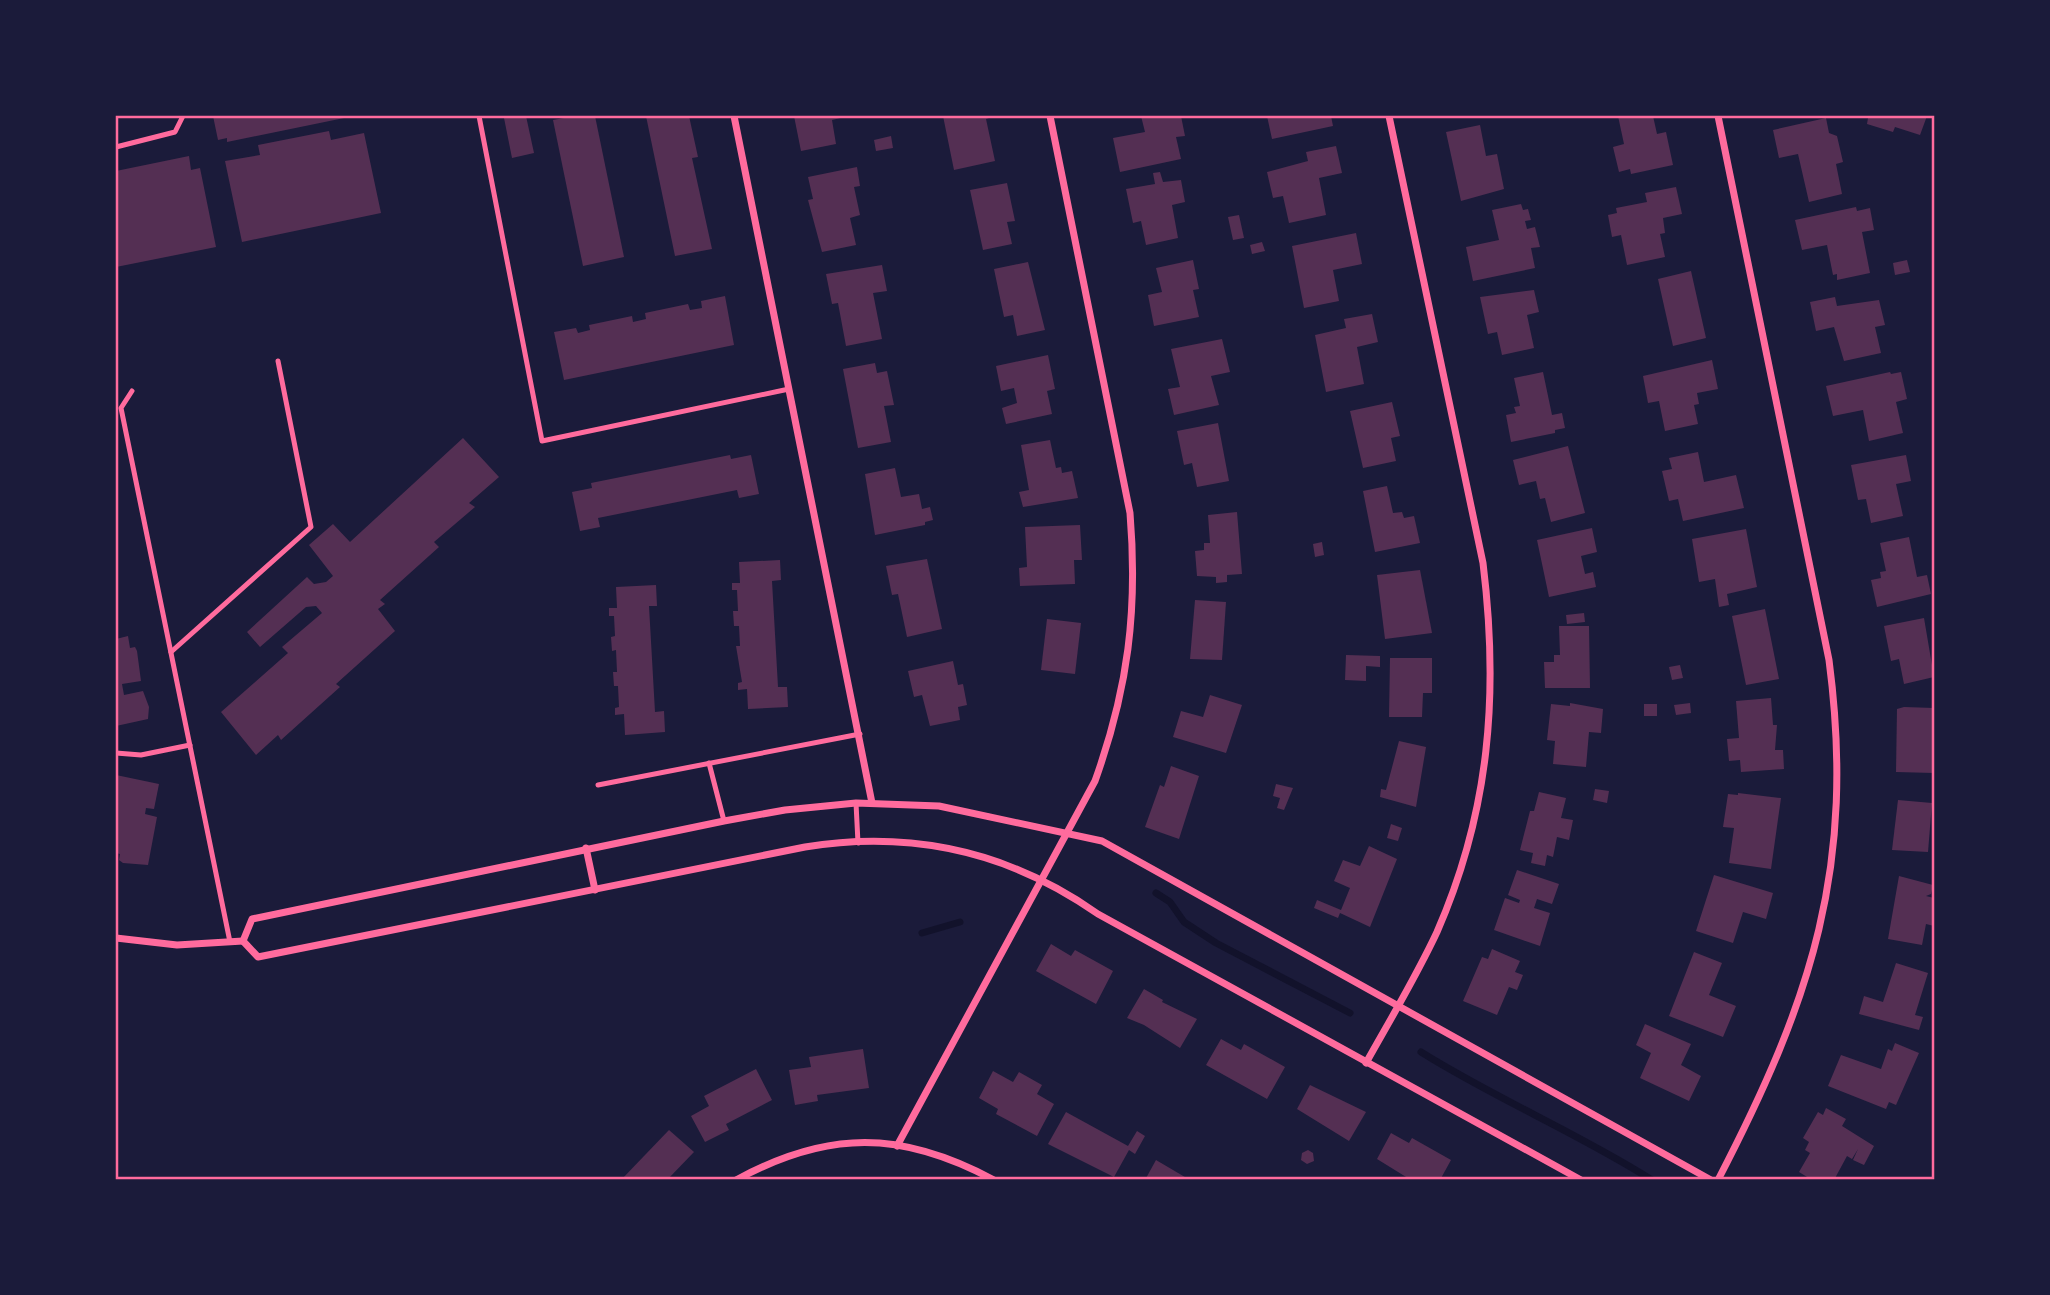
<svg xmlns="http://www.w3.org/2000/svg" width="2050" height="1295" font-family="'DejaVu Sans',sans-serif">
	<rect width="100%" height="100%" fill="#1b1b3a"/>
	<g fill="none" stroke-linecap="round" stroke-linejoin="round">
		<!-- stream -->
		<g stroke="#12122b" stroke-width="7">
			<path d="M1156,893l14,9 14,20 32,21 134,70"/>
			<path d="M922,933l38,-11"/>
			<path d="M1421,1052c75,47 157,81 231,128"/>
		</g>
	</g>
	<!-- building -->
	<g fill="#542f53">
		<path d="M213,116h136v1l-122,25v-4l-9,2z"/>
		<path d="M526,116l8,37 -22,5 -8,-40z"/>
		<path d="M574,116h21l29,141 -41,9 -30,-146z"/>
		<path d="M646,116h43l9,41 -6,1 20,91 -37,7z"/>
		<path d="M794,116h51v1l-13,3 4,24 -35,7z"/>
		<path d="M943,116h52l-9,3 9,42 -41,9z"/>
		<path d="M1141,116h40l4,20 -9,1 5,22 -61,13 -7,-34 32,-6z"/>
		<path d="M1267,116h64l2,10 -61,13z"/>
		<path d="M1618,116h35l4,18 9,-2 7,33 -42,9 -1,-5 -11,3 -6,-25 11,-3z"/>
		<path d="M1861,116h66l-7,19 -25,-8 -2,5 -26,-8 1,-6z"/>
		<path d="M1826,118l3,15 8,3 6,26 -7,2 6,30 -33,8 -11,-48 -19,4 -6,-28z"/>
		<path d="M1480,125l6,31 11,-2 7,35 -43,12 -15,-69z"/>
		<path d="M329,131l2,9 33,-7 17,80 -139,29 -17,-81 35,-6 -2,-10z"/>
		<path d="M891,136l2,12 -17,3 -2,-11z"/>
		<path d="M1336,146l6,27 -23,5 7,37 -37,8 -6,-27 -10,2 -6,-26 41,-11 -2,-9z"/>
		<path d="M189,156l2,14 9,-2 16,79 -100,20v-96z"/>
		<path d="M857,167l3,19 -6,1 6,28 -10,3 6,27 -34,7 -14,-52 5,-1 -5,-22z"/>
		<path d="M1160,172l3,10 18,-2 4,22 -13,3 6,33 -32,7 -5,-24 -8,2 -7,-34 29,-5 -2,-11z"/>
		<path d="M1007,183l8,38 -8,1 5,22 -29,6 -13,-60z"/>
		<path d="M1676,187l6,27 -19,4 2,15 -5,1 5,23 -38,8 -6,-30 -9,2 -4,-22 9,-2 -1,-5 31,-6 -2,-9z"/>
		<path d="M1521,204l2,6 5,-1 3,11 -6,1 2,8 8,-2 5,20 -9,1 4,20 -62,13 -7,-34 33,-7 -7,-30z"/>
		<path d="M1856,207l1,4 13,-3 4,22 -12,2 8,41 -33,7v-6l-4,1 -6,-30 -25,5 -7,-30z"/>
		<path d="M1239,215l5,23 -11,2 -5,-23z"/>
		<path d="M1356,233l6,31 -29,6 6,31 -35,7 -12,-62z"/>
		<path d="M1262,242l3,9 -13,3 -2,-9z"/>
		<path d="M1193,260l6,29 -6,1 6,27 -45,9 -6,-31 14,-3 -6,-24z"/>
		<path d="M1907,260l3,12 -15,3 -2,-12z"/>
		<path d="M1028,262l17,68 -28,6 -4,-21 -9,2 -10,-48z"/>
		<path d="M882,265l5,26 -14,2 9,46 -36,7 -8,-43 -6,1 -6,-30z"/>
		<path d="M1691,271l15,67 -33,8 -15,-67z"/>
		<path d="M1534,290l5,22 -12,3 7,33 -32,7 -5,-23 -9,2 -8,-37z"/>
		<path d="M725,296l9,49 -170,35 -10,-48 22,-4 2,5 12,-3 -1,-5 43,-9 1,6 13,-3 -1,-6 43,-9 2,6 12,-2 -1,-7z"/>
		<path d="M1835,297l2,9 42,-6 6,25 -10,2 6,26 -37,8 -10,-34 -18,4 -6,-29z"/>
		<path d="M1372,314l6,28 -21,5 7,37 -38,8 -11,-57 31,-7 -2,-9z"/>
		<path d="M1222,339l8,33 -19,4 8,29 -45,10 -6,-26 12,-2 -9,-38z"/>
		<path d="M1048,355l7,34 -8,2 5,23 -46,10 -4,-16 15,-5 -3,-15 -13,3 -5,-25z"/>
		<path d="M1712,360l6,29 -21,4 2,11 -5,1 4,19 -33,7 -6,-30 -11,2 -5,-27z"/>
		<path d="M875,363l2,10 10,-2 7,34 -10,1 7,36 -33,6 -15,-79z"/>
		<path d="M1543,372l9,43 10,-2 3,15 -10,2v3l-44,9 -5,-27 10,-2 -2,-6 6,-1 -6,-28z"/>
		<path d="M1890,372l1,2 10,-2 6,27 -11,3 7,31 -34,8 -6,-31 -30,6 -7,-30z"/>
		<path d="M1392,402l8,34 -9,2 5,23 -33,7 -13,-57z"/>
		<path d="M1218,423l11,58 -32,6 -5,-24 -8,2 -7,-34z"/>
		<path d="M463,438l36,39 -30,26 6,4 -41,35 5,5 -59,53 5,4 -7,5 17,22 -59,53 4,3 -59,53 -3,-5 -22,20 -35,-43 67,-59 -6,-6 40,-34 -6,-7 -10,1 -46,40 -13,-15 60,-55 7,7 12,-2 7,-6 -24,-31 24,-21 17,18z"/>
		<path d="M1050,440l6,28 5,-1 1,6 10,-2 6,27 -55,9 -4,-15 10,-2 -8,-45z"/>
		<path d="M1568,446l17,67 -34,9 -6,-24 -5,1 -4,-18 -17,4 -6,-25z"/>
		<path d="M1698,452l6,30 32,-7 8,33 -61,13 -5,-22 -9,2 -7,-30 10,-2 -3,-11z"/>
		<path d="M730,455l1,4 20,-4 8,39 -20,4 -2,-8 -139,28 2,9 -20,4 -8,-39 20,-4 -1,-5z"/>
		<path d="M1906,455l5,26 -15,3 7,32 -32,7 -5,-24 -8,1 -7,-35z"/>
		<path d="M895,468l6,29 18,-3 3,15 8,-2 3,13 -8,2v3l-50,10 -10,-61z"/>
		<path d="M1387,486l6,27 9,-1 2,6 10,-2 6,27 -45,9 -12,-61z"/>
		<path d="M1237,512l5,62 -15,1v7l-11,1v-6l-19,-1 -2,-25 9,-1v-7h6l-2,-28z"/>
		<path d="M1080,525l2,35h-8l1,24 -55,2 -1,-18 8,-1 -2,-40z"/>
		<path d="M1592,528l5,24 -16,4 4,18 8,-2 3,15 -47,10 -12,-57z"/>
		<path d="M1746,529l11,58 -30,7 2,11 -10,2 -4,-28 -16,3 -7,-43z"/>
		<path d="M1909,537l8,40 10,-2 4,19 -54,13 -6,-27 10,-2 -1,-6 6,-1 -6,-28z"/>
		<path d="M1322,542l2,13 -9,2 -2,-13z"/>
		<path d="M927,559l15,70 -35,8 -9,-43 -6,1 -6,-29z"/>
		<path d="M780,560l1,20 -9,1 6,106h9l1,20 -40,2 -1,-20 -9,1v-7l4,-1 -6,-36h4l-1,-20h-5l-1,-15h5l-1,-21h-5v-7h8l-1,-21z"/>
		<path d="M1420,570l12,63 -47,6 -8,-64z"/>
		<path d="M656,585l1,21h-8l6,106 9,-1 1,21 -40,3 -1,-21 -9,1v-7l4,-1 -1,-21h-4l-1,-14h4l-1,-22 -4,1 -1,-14 4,-1 -1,-20h-5v-8h8l-1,-21z"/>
		<path d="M1195,600l31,2 -4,58 -32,-1z"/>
		<path d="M1765,609l14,70 -33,6 -14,-69z"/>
		<path d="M1584,613l1,9 -18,2 -1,-9z"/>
		<path d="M1924,618l10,59 -30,7 -5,-25 -8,2 -7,-35z"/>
		<path d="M1047,619l34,4 -6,51 -34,-4z"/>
		<path d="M1559,626h30l1,62h-45l-1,-26h10v-7h6z"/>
		<path d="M128,636l2,12 5,-1 2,4 4,30 -19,3 2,11 19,-4 6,16 -1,12 -32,7v-87z"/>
		<path d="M1346,655l34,1v11l-14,-1v15l-21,-1z"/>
		<path d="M1390,658h42v35h-9l-1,24h-33z"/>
		<path d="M953,661l5,24 5,-1 4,21 -9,2 2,13 -30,6 -8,-31 -8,2 -6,-26z"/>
		<path d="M1680,665l3,13 -11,2 -3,-13z"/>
		<path d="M1210,695l32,10 -16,48 -53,-16 8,-26 22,6z"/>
		<path d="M1771,698l2,27h4l-2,25h8l1,19 -43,3 -1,-12 -11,1 -2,-22 12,-1 -3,-37z"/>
		<path d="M1570,703l33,6 -2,24 -12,-1 -3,35 -33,-3 2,-23 -8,-1 4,-36 19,2z"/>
		<path d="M1690,703l1,10 -15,2 -2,-10z"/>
		<rect x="1644" y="704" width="13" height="12"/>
		<path d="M1904,707l30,1v65l-38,-1 1,-63z"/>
		<path d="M1399,741l27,6 -10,60 -36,-10 1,-8 5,1z"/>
		<path d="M1171,766l28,10 -20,63 -34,-12 15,-42 4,2z"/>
		<path d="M116,775l43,9 -5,25 -8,-1 -1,6 12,3 -9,48 -25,-2 -4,-3 1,-6 -4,-1z"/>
		<path d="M1276,784l17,4 -9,22 -7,-2 3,-10 -7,-2z"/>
		<path d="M1595,789l14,2 -2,12 -14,-3z"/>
		<path d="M1539,792l27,6 -5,20 12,2 -4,20 -12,-3 -4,20 -6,-2 -2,11 -14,-3 2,-10 -13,-3 10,-39h4z"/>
		<path d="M1738,793l43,5 -10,71 -42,-6 5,-35 -11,-1 5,-33 10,1z"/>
		<path d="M1898,800l34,3 -4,49 -36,-2z"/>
		<path d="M1391,824l11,4 -4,13 -11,-3z"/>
		<path d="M1369,846l28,13 -27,68 -30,-14 -2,5 -24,-10 3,-8 24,10 9,-22 -16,-7 9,-21 17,6z"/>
		<path d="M1517,870l42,14 -7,20 -15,-5 -3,9 16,5 -10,33 -46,-16 11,-32 14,5 1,-3 -12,-5z"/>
		<path d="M1714,875l59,18 -7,26 -23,-7 -10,31 -37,-12z"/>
		<path d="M1899,876l34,9 -2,9 -5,2 8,2v28l-8,-2 -4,21 -34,-6z"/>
		<path d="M1051,944l20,12 4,-6 38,21 -17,33 -60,-33z"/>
		<path d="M1492,949l28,12 -5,11 8,3 -6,15 -8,-3 -12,28 -34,-14 19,-44 6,2z"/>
		<path d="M1694,952l28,11 -13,32 27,11 -13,31 -54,-21z"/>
		<path d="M1896,963l32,10 -13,42 8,2 -4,13 -60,-16 5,-18 19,6z"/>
		<path d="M1144,989l19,11 -1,2 35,17 -17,29 -36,-23 -17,-7z"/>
		<path d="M1645,1024l46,20 -10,21 20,11 -12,25 -49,-23 11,-25 -15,-8z"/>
		<path d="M1221,1039l20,11 3,-6 41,23 -18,32 -61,-34z"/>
		<path d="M1895,1043l24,10 -23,52 -7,-3 -3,7 -58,-23 13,-31 40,14 7,-20 4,2z"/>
		<path d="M863,1049l6,39 -52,7 1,6 -23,4 -6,-35 22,-3 -2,-10z"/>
		<path d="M756,1069l16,31 -46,24 3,6 -24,12 -14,-26 18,-10 -5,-10z"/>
		<path d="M993,1071l20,11 6,-10 23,13 -5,9 17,10 -17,32 -41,-22 2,-5 -19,-11z"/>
		<path d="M1310,1085l56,27 -17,29 -52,-32z"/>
		<path d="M1826,1108l20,11 -4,7 32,20 -10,19 -11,-5 5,-11 -6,10 -5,-3 -13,24h-22l-13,-8 11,-19 -5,-3 4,-8 -6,-4 15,-26 5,3z"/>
		<path d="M1066,1112l62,34 9,-15 8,5 -10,18 -6,-4 -15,27 -66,-33z"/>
		<path d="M669,1130l25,22 -27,28h-46z"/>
		<path d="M1391,1133l18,10 3,-5 39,22 -11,20h-29l-34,-21z"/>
		<path d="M1308,1150l5,3 1,8 -7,3 -6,-4 1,-7z"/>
		<path d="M1156,1160l34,20h-45z"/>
	</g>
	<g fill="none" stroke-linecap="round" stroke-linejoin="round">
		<!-- service -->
		<g stroke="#ff6b9d" stroke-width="5">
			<path d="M479,116l63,325 247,-52"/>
			<path d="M116,147l59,-15 8,-16"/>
			<path d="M132,391l-11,17 109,534"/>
			<path d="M171,652l140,-125 -33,-166"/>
			<path d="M116,753l25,2 49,-10"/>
			<path d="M709,763l15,58"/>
			<path d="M598,785l262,-51"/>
			<path d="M856,803l2,40"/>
		</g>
		<!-- minor -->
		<g stroke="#ff6b9d" stroke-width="7">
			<path d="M734,116l138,687"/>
			<path d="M586,848l9,42"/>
			<path d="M116,938l61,7 66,-4"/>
			<path d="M243,941l9,-22 472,-98 61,-11 71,-7 83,3 163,35 609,339"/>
			<path d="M243,941l15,16 547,-110c106,-17 205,5 293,67l483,266"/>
			<path d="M1366,1063c24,-43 50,-86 71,-131 53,-121 62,-239 46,-369l-94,-447"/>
			<path d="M897,1146l198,-365c33,-92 43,-170 35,-268l-80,-397"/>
			<path d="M736,1180c92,-50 165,-50 258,0"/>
			<path d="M1718,1180c94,-181 138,-314 111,-520l-111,-544"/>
		</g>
	</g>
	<!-- border -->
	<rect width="2050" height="1295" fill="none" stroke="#1b1b3a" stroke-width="234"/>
	<rect x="117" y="117" width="1816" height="1061" fill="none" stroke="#ff6b9d" stroke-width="2.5"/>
</svg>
